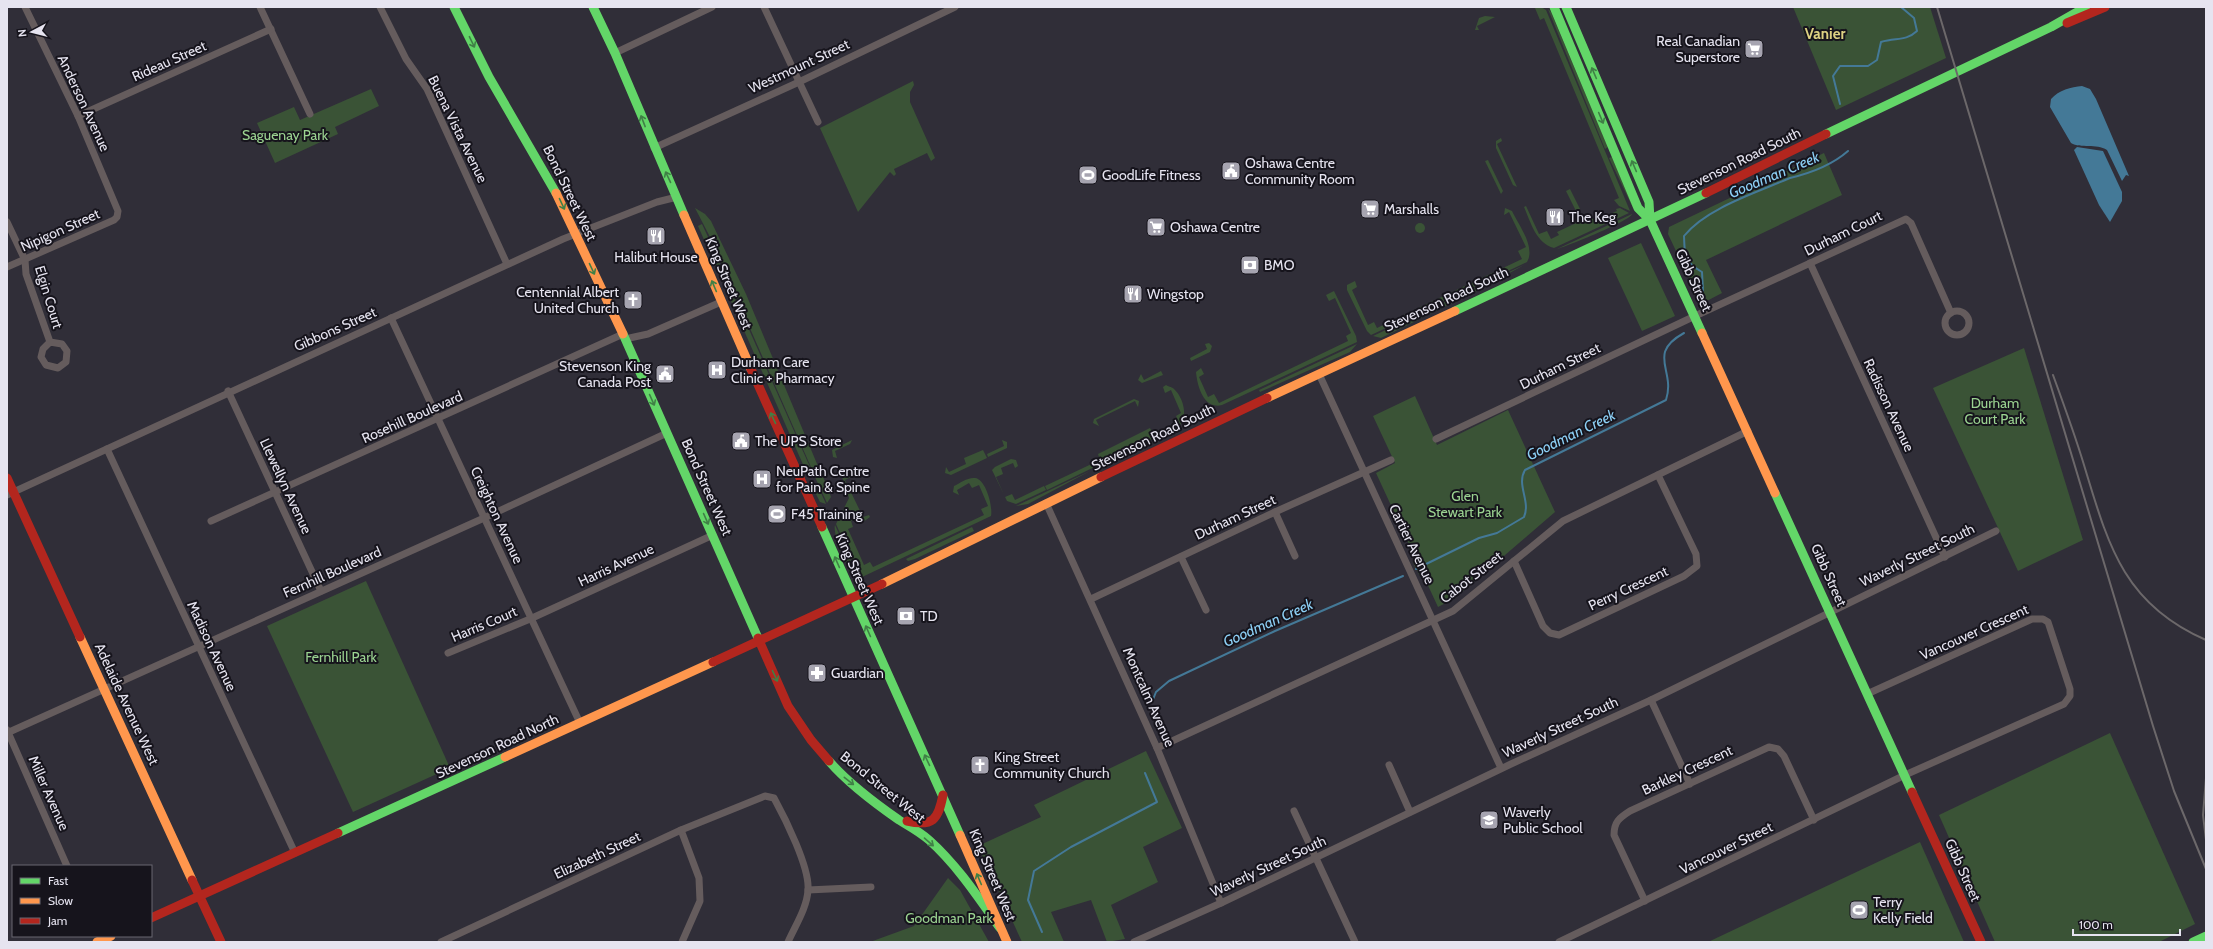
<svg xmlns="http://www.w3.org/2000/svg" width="2213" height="949" font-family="Cabin,sans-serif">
	<rect width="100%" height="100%" fill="#302e38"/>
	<!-- green -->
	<g fill="#3a5336">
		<path d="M1541,7l5,3 84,201 -11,-5 -5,-6 5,-2 -75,-180 -4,2 -5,-12z"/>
		<path d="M1793,7h137l16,51 -110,52z"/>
		<path d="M1548,9l3,3 57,135 -3,2z"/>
		<path d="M1485,16l10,1 -18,9 2,4h-4l4,-12z"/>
		<path d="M913,81l1,4 -4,7v10l25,56 -4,3 -4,-8 -33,16 2,5 -2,2 -4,-4 -32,40 -38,-84z"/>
		<path d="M371,89l8,17 -44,21 3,7 -63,29 -18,-40 37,-16 6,13z"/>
		<path d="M1501,138l1,3 -5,3 20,43 -4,-2 -17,-37v-7z"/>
		<path d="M1824,153l18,42 -136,65 16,33 -21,11 -33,-70 1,-7z"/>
		<path d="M1612,157l21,50 1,3 -25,-52z"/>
		<path d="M1488,160l15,31 -2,3 -16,-33z"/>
		<path d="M1570,189l10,20 -4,2 -10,-20z"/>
		<path d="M1526,206l13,28 8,-3 4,8 8,-4 -2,-3 34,-16 3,5 23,-10 -1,-2 4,-1 9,5 -75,35c-18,-5 -23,-25 -30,-41z"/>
		<path d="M695,208l10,6 6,7 35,73 74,177 -6,3 -105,-239z"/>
		<path d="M1505,208l7,3c6,13 24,36 15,51l-111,52 -2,-4 108,-51 -4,-8 8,-4 -17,-35 -5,3z"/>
		<path d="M1632,214c-2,7 -65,32 -75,35z"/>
		<circle cx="1420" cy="228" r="5"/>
		<path d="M702,224l6,13 102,230 -5,2 -107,-243z"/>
		<path d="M1641,243l34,73 -33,15 -34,-73z"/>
		<path d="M1524,265l-49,27 -56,27v-5z"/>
		<path d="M1355,281l2,6 -5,3 16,35 6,-3 3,6 33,-16 2,4 -41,19 -4,-4 -20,-41v-5z"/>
		<path d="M1334,291l22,45 1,6 -135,63c-19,5 -25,-21 -26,-33l5,-4 3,6 -5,3 9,20 6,-3 5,9 129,-62 -2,-5 5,-3 -16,-35 -6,3 -3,-6z"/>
		<path d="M1415,316l3,4 -37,18 -8,-2z"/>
		<path d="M1209,343l3,3 -2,6 -19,9 -1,-3 17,-9 -2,-5z"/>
		<path d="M1357,344l-7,8 -90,40 -1,-2z"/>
		<path d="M2024,348l59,192 -65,31 -85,-183z"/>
		<path d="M1161,371l2,4 -21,8 -4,-3 3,-6 3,6z"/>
		<path d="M1166,385c2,2 5,1 8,4 9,8 15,28 5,37l-132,64 -2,-4 55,-26 -2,-6 52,-26 3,6 26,-12 -3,-6 5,-3 -10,-23 -6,3 -2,-6z"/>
		<path d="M1415,396l22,49 71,-35 47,102 -100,86 -17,9 -13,-28 -5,-3 -7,-13 1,-8 -38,-82 19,-10 -22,-47z"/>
		<path d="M1134,399l5,2 -1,6 -3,-6 -39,19 3,6 -6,-3 1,-4z"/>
		<path d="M852,440l-2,4 -15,7 2,7 -4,-1 -1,-7z"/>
		<path d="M1002,440l5,2v6l-19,9 -1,-3 17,-8z"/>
		<path d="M983,450l4,8 -36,17 -6,-2 1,-6 3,5 17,-8 -2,-6z"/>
		<path d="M1011,459l5,1 2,6 -3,2 -2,-5 -12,5 2,6 -7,3 9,20 7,-3 3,6 29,-14 2,4 -30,14 -9,-3 -15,-31 3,-3z"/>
		<path d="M844,469l4,2 3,6 -6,3 18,37 6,-2 1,2 -7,5 -2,-5 -10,4 2,6 -5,2 16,36 6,-3 3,5 111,-52 -3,-6 7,-3 -9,-21 -7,3 -3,-5 -12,7 2,5 -6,-3 1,-6c6,-3 14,-9 21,-8 11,1 18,29 16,38l-131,62 -24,-54 13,-26 -8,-24z"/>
		<path d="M1090,471l-62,33 -12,2z"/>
		<path d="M822,474l9,23 -4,6 -12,-26z"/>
		<path d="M818,486l8,18 -6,-2 -7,-14z"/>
		<path d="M835,525l24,54 -2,1c-8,-5 -25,-46 -22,-55z"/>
		<path d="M972,527l2,4 -59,28 -7,2 -2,-2z"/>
		<path d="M366,581l84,187 -97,44 -86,-186z"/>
		<path d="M2110,733l85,191 -36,18h-164l-56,-127z"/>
		<path d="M1146,751l36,77 -39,19 15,35 -47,23 14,34 -18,3 -16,-42 -40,12 13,30h-42l-44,-96 63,-29 -7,-12z"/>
		<path d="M1920,842l44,100h-256z"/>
		<path d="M948,878l12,12 29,52h-119l44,-16z"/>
	</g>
	<!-- water -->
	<g fill="#447997">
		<path d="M2082,86l8,3 6,10 33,77 -3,-1 -4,6 -15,-31c-11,-7 -26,-1 -36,-7l-21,-36 1,-8c8,-9 20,-12 31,-13z"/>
		<path d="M2077,147l26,4 19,41v9l-12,21 -11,-17 -25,-55z"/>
	</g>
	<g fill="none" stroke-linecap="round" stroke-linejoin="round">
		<!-- stream -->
		<g stroke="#447997" stroke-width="2">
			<path d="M1840,104l-7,-28 7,-10h28l9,-6 4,-18c15,-5 24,0 36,-11l-3,-13 -13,-11"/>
			<path d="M1703,291l-1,-19c-19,-11 -17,-16 -18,-36 22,-28 74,-44 106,-58 21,-5 42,-13 58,-27"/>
			<path d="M1416,569l63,-31 18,-5 27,-16c7,-16 -8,-32 1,-47l141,-70c10,-30 -20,-46 18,-67"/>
			<path d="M1152,702l4,-10 13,-11 106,-50 128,-55"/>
			<path d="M1042,932l-14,-32 6,-29 37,-24 86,-45 -12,-29"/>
		</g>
		<!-- street -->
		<g stroke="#655c5d" stroke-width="7">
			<path d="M260,7l50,107"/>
			<path d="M380,7l26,52 21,30 80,175"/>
			<path d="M764,7l54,115"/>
			<path d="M615,53l97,-46"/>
			<path d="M78,116l193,-87"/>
			<path d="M654,148l145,-66 156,-75"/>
			<path d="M7,222l18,38 1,14 24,68 12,2 5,7 -1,11 -8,6 -12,-3 -5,-8 2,-8 7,-7"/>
			<path d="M1810,263l135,294"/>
			<path d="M7,267l107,-47 3,-3 1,-6 -40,-95 -53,-109"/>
			<circle cx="1957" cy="323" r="12"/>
			<path d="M391,318l189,405"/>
			<path d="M625,339l23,-5 73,-32"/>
			<path d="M1319,374l182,394"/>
			<path d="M228,391l93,200"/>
			<path d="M1436,439l259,-123 211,-97 5,4 40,90"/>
			<path d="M107,449l188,404"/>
			<path d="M7,495l556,-256 94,-37 20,-5"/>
			<path d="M1046,503l111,245 64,155"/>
			<path d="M1275,512l20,44"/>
			<path d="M211,521l412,-187"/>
			<path d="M1181,557l25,53"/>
			<path d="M1514,561l29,65 7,7 9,2 125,-59 13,-10 -1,-12 -38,-79"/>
			<path d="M1091,599l184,-87 116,-52"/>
			<path d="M448,653l82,-34 183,-84"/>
			<path d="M1651,700l39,84"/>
			<path d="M7,730l60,136"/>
			<path d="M7,733l477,-215 183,-85"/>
			<path d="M1157,748l296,-137 110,-90 185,-90"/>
			<path d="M1389,765l21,47"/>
			<path d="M1294,811l61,131"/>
			<path d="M681,830l18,48 1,23 -18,41"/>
			<path d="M808,890l63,-3"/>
			<path d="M1645,901l-31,-66c0,-13 5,-17 16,-24l139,-64 9,2 6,7 30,64"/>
			<path d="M441,942l240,-112 84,-34 9,2c11,20 36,70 34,92 -1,18 -13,36 -20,52"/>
			<path d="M1134,942l87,-39 290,-139 140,-64 345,-169"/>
			<path d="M1559,942l346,-167 159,-71 6,-8v-7l-22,-67 -5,-3h-11l-165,75"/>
		</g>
		<!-- fast -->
		<g stroke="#63d668" stroke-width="9">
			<path d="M454,7l35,70 67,116"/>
			<path d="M593,7l22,46 69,162"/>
			<path d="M1554,7l84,201 12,12"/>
			<path d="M1566,7l83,195 1,18 52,113"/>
			<path d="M1826,134l225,-107 35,-20"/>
			<path d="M1455,311l251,-118"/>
			<path d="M623,334l135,304"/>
			<path d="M1775,493l137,299"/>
			<path d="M822,527l138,308"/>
			<path d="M829,761c18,21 47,43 70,59 10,6 21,12 30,20 28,25 49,57 71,88"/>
			<path d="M338,833l167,-76"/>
			<path d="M2193,942l13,-6"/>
		</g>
		<!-- slow -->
		<g stroke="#ff974d" stroke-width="9">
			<path d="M556,193l67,141"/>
			<path d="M684,215l67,154"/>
			<path d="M1702,333l73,160"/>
			<path d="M1267,398l188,-87"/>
			<path d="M882,584l219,-107"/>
			<path d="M80,637l112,243"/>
			<path d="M505,757l208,-95"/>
			<path d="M960,835l47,107"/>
			<path d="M97,942l14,-6"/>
		</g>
		<!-- jam -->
		<g stroke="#b3261e" stroke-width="9">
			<path d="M2067,23l38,-16"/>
			<path d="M1706,193l120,-59"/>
			<path d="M751,369l71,158"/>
			<path d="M1101,477l166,-79"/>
			<path d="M7,478l73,159"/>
			<path d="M758,638l30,68 23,34 18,21"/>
			<path d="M713,662l169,-78"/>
			<path d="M1912,792l69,150"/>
			<path d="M907,821c26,6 31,-1 36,-26"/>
			<path d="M192,880l29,62"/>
			<path d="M151,918l187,-85"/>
		</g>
		<!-- rail -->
		<g stroke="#6c686a" stroke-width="2">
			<path d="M1937,7l216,719 21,65 32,78"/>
			<path d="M2053,375c11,30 22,60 31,90 24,79 39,139 122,175"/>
			<path d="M2206,778l-3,37 3,25"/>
		</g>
	</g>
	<!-- one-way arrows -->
	<defs><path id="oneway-shaft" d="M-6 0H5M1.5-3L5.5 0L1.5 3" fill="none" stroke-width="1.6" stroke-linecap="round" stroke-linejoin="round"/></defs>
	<g stroke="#407f46">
		<use href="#oneway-shaft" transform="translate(472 42) rotate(64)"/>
		<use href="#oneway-shaft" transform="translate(1594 73) rotate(-113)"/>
		<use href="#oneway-shaft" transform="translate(1601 118) rotate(67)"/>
		<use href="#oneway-shaft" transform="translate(643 121) rotate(-111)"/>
		<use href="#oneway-shaft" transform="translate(1634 166) rotate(-113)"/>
		<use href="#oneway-shaft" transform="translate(668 177) rotate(-115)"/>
		<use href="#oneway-shaft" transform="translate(562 204) rotate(65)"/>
		<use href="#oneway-shaft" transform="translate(592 269) rotate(65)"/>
		<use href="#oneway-shaft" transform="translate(714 286) rotate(-113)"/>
		<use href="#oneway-shaft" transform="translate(652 400) rotate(66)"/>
		<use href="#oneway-shaft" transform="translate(773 418) rotate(-115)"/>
		<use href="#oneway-shaft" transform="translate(706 519) rotate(66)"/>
		<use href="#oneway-shaft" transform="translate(837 562) rotate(-114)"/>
		<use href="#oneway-shaft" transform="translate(868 631) rotate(-114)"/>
		<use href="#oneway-shaft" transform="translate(775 676) rotate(65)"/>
		<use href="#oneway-shaft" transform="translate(927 760) rotate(-115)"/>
		<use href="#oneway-shaft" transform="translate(849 781) rotate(38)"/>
		<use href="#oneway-shaft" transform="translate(929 842) rotate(41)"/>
		<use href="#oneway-shaft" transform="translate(979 879) rotate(-113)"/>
	</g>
	<!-- icons -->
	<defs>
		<g id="supermarket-square" transform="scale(1)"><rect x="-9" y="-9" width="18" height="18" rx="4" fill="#a6a4b0" stroke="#16141c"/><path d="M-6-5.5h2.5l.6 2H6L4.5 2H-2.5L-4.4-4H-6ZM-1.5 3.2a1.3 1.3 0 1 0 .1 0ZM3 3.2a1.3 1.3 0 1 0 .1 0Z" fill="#fff"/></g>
		<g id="civic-square" transform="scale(1)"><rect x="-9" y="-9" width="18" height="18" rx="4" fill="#a6a4b0" stroke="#16141c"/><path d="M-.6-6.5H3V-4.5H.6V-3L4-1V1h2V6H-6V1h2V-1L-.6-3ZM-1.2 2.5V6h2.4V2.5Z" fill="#fff"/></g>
		<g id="stadium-square" transform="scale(1)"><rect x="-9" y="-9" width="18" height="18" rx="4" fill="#a6a4b0" stroke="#16141c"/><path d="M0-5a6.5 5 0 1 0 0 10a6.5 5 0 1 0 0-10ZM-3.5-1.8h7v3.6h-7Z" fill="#fff"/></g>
		<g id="restaurant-square" transform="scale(1)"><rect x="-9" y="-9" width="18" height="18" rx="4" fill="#a6a4b0" stroke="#16141c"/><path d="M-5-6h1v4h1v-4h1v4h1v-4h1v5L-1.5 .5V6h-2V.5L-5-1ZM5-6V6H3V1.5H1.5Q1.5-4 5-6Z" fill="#fff"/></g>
		<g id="bank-square" transform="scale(1)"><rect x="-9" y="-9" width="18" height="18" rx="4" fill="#a6a4b0" stroke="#16141c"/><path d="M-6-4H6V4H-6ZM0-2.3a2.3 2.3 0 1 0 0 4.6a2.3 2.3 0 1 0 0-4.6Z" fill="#fff"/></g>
		<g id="church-square" transform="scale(1)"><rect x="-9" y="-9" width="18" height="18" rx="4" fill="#a6a4b0" stroke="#16141c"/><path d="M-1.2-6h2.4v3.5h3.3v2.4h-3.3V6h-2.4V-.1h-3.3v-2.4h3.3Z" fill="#fff"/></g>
		<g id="hospital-square" transform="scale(1)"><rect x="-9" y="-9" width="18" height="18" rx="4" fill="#a6a4b0" stroke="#16141c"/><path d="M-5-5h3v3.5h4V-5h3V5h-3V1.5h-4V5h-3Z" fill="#fff"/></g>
		<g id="pharmacy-square" transform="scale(1)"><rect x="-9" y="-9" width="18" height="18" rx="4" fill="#a6a4b0" stroke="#16141c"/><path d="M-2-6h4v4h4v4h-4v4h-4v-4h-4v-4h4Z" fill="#fff"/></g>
		<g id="school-square" transform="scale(1)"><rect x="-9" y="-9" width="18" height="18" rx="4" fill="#a6a4b0" stroke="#16141c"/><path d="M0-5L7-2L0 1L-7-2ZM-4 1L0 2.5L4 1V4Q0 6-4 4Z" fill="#fff"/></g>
	</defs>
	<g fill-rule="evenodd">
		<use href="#supermarket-square" x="1754" y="49"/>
		<use href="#civic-square" x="1231" y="171"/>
		<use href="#stadium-square" x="1088" y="175"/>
		<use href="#supermarket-square" x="1370" y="209"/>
		<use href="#restaurant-square" x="1555" y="217"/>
		<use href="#supermarket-square" x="1156" y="227"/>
		<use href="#restaurant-square" x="656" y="236"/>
		<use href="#bank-square" x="1250" y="265"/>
		<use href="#restaurant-square" x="1133" y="294"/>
		<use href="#church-square" x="633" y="300"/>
		<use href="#hospital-square" x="717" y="370"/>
		<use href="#civic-square" x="665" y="374"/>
		<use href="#civic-square" x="741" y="441"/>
		<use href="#hospital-square" x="762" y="479"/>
		<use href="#stadium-square" x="777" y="514"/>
		<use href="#bank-square" x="906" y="616"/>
		<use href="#pharmacy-square" x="817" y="673"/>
		<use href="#church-square" x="980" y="765"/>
		<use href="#school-square" x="1489" y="820"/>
		<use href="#stadium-square" x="1859" y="910"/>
	</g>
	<g text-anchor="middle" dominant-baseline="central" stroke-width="4" stroke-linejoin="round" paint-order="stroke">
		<!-- poi labels -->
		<g font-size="14" fill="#e6e4f0" stroke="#16141c" text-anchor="start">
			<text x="1740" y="41" text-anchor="end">Real Canadian<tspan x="1740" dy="16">Superstore</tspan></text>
			<text x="1245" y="163">Oshawa Centre<tspan x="1245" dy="16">Community Room</tspan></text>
			<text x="1102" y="175">GoodLife Fitness</text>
			<text x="1384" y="209">Marshalls</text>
			<text x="1569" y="217">The Keg</text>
			<text x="1170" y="227">Oshawa Centre</text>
			<text x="656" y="257" text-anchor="middle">Halibut House</text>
			<text x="1264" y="265">BMO</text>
			<text x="619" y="292" text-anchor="end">Centennial Albert<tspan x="619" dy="16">United Church</tspan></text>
			<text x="1147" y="294">Wingstop</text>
			<text x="731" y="362">Durham Care<tspan x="731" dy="16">Clinic + Pharmacy</tspan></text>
			<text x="651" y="366" text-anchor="end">Stevenson King<tspan x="651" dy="16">Canada Post</tspan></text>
			<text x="755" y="441">The UPS Store</text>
			<text x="776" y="471">NeuPath Centre<tspan x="776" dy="16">for Pain &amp; Spine</tspan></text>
			<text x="791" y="514">F45 Training</text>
			<text x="920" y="616">TD</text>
			<text x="831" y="673">Guardian</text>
			<text x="994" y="757">King Street<tspan x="994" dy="16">Community Church</tspan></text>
			<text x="1503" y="812">Waverly<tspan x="1503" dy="16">Public School</tspan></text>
			<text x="1873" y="902">Terry<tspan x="1873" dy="16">Kelly Field</tspan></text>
		</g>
		<!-- street labels -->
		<g font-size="14" fill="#e6e4f0" stroke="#16141c">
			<text transform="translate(169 61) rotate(-24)">Rideau Street</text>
			<text transform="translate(799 66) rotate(-25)">Westmount Street</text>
			<text transform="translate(84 103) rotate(65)">Anderson Avenue</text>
			<text transform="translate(458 129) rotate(64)">Buena Vista Avenue</text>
			<text transform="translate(1739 161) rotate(-26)">Stevenson Road South</text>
			<text transform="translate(570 193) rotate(64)">Bond Street West</text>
			<text transform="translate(60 230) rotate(-24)">Nipigon Street</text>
			<text transform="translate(1843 233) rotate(-26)">Durham Court</text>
			<text transform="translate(1694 280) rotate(65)">Gibb Street</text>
			<text transform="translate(729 283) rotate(67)">King Street West</text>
			<text transform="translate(49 297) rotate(73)">Elgin Court</text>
			<text transform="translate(1446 299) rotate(-25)">Stevenson Road South</text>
			<text transform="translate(335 329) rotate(-24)">Gibbons Street</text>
			<text transform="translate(1560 366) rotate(-26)">Durham Street</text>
			<text transform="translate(1889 405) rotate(65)">Radisson Avenue</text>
			<text transform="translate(412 417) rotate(-24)">Rosehill Boulevard</text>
			<text transform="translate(1153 437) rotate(-26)">Stevenson Road South</text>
			<text transform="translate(286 486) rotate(65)">Llewellyn Avenue</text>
			<text transform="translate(707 487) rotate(66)">Bond Street West</text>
			<text transform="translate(497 515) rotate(65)">Creighton Avenue</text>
			<text transform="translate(1235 517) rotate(-25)">Durham Street</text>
			<text transform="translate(1412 544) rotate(64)">Cartier Avenue</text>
			<text transform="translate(1917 555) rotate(-26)">Waverly Street South</text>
			<text transform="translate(616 565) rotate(-25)">Harris Avenue</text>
			<text transform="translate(332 572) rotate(-24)">Fernhill Boulevard</text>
			<text transform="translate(1829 575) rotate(66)">Gibb Street</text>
			<text transform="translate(1471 577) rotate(-38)">Cabot Street</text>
			<text transform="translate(860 579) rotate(66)">King Street West</text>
			<text transform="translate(1628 588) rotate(-25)">Perry Crescent</text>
			<text transform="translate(484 624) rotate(-23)">Harris Court</text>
			<text transform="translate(1974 632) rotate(-24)">Vancouver Crescent</text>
			<text transform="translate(212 646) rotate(65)">Madison Avenue</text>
			<text transform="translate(1149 697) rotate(66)">Montcalm Avenue</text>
			<text transform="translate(127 704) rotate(65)">Adelaide Avenue West</text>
			<text transform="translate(1560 727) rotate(-25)">Waverly Street South</text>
			<text transform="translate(497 746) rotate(-25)">Stevenson Road North</text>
			<text transform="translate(1687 770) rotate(-25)">Barkley Crescent</text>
			<text transform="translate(883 787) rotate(39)">Bond Street West</text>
			<text transform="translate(49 793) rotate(66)">Miller Avenue</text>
			<text transform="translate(1726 848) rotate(-26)">Vancouver Street</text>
			<text transform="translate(597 855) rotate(-25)">Elizabeth Street</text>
			<text transform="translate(1268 866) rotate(-25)">Waverly Street South</text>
			<text transform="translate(1963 870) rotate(66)">Gibb Street</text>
			<text transform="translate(993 875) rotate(67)">King Street West</text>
		</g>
		<!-- park labels -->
		<g font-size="14" fill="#9bd391" stroke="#16141c">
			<text x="285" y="135">Saguenay Park</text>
			<text x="1995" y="403">Durham<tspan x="1995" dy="16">Court Park</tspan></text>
			<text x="1465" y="496">Glen<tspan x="1465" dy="16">Stewart Park</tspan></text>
			<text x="341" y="657">Fernhill Park</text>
			<text x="949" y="918">Goodman Park</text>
		</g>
		<!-- neighbourhood labels -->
		<g font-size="15" font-weight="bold" fill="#ddd182" stroke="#16141c">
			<text x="1825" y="34">Vanier</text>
		</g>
		<!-- water labels -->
		<g font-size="15" font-style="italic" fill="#8dd0f6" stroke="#16141c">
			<text transform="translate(1774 175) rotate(-23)">Goodman Creek</text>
			<text transform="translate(1571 435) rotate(-26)">Goodman Creek</text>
			<text transform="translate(1268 623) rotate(-24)">Goodman Creek</text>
		</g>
	</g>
	<!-- border -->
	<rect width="2213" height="949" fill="none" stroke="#e6e4f0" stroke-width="16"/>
	<!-- legend -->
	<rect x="12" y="865" width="140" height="72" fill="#16141c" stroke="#696771"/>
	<rect x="20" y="878" width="20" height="6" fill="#63d668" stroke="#696771"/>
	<text x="48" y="885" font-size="12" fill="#e6e4f0">Fast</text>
	<rect x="20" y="898" width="20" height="6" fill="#ff974d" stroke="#696771"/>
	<text x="48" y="905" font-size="12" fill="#e6e4f0">Slow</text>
	<rect x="20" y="918" width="20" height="6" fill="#b3261e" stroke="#696771"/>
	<text x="48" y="925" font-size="12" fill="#e6e4f0">Jam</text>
	<!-- north arrow -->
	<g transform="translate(32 32) rotate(263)" stroke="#16141c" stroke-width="3" paint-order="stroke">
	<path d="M0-3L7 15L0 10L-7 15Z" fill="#e6e4f0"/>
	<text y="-6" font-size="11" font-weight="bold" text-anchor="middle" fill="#e6e4f0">N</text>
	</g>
	<!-- scale -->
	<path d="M2073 929v6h107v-6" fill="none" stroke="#e6e4f0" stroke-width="2"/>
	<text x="2079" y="929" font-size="12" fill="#e6e4f0" stroke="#16141c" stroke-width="3" paint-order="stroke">100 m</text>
</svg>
